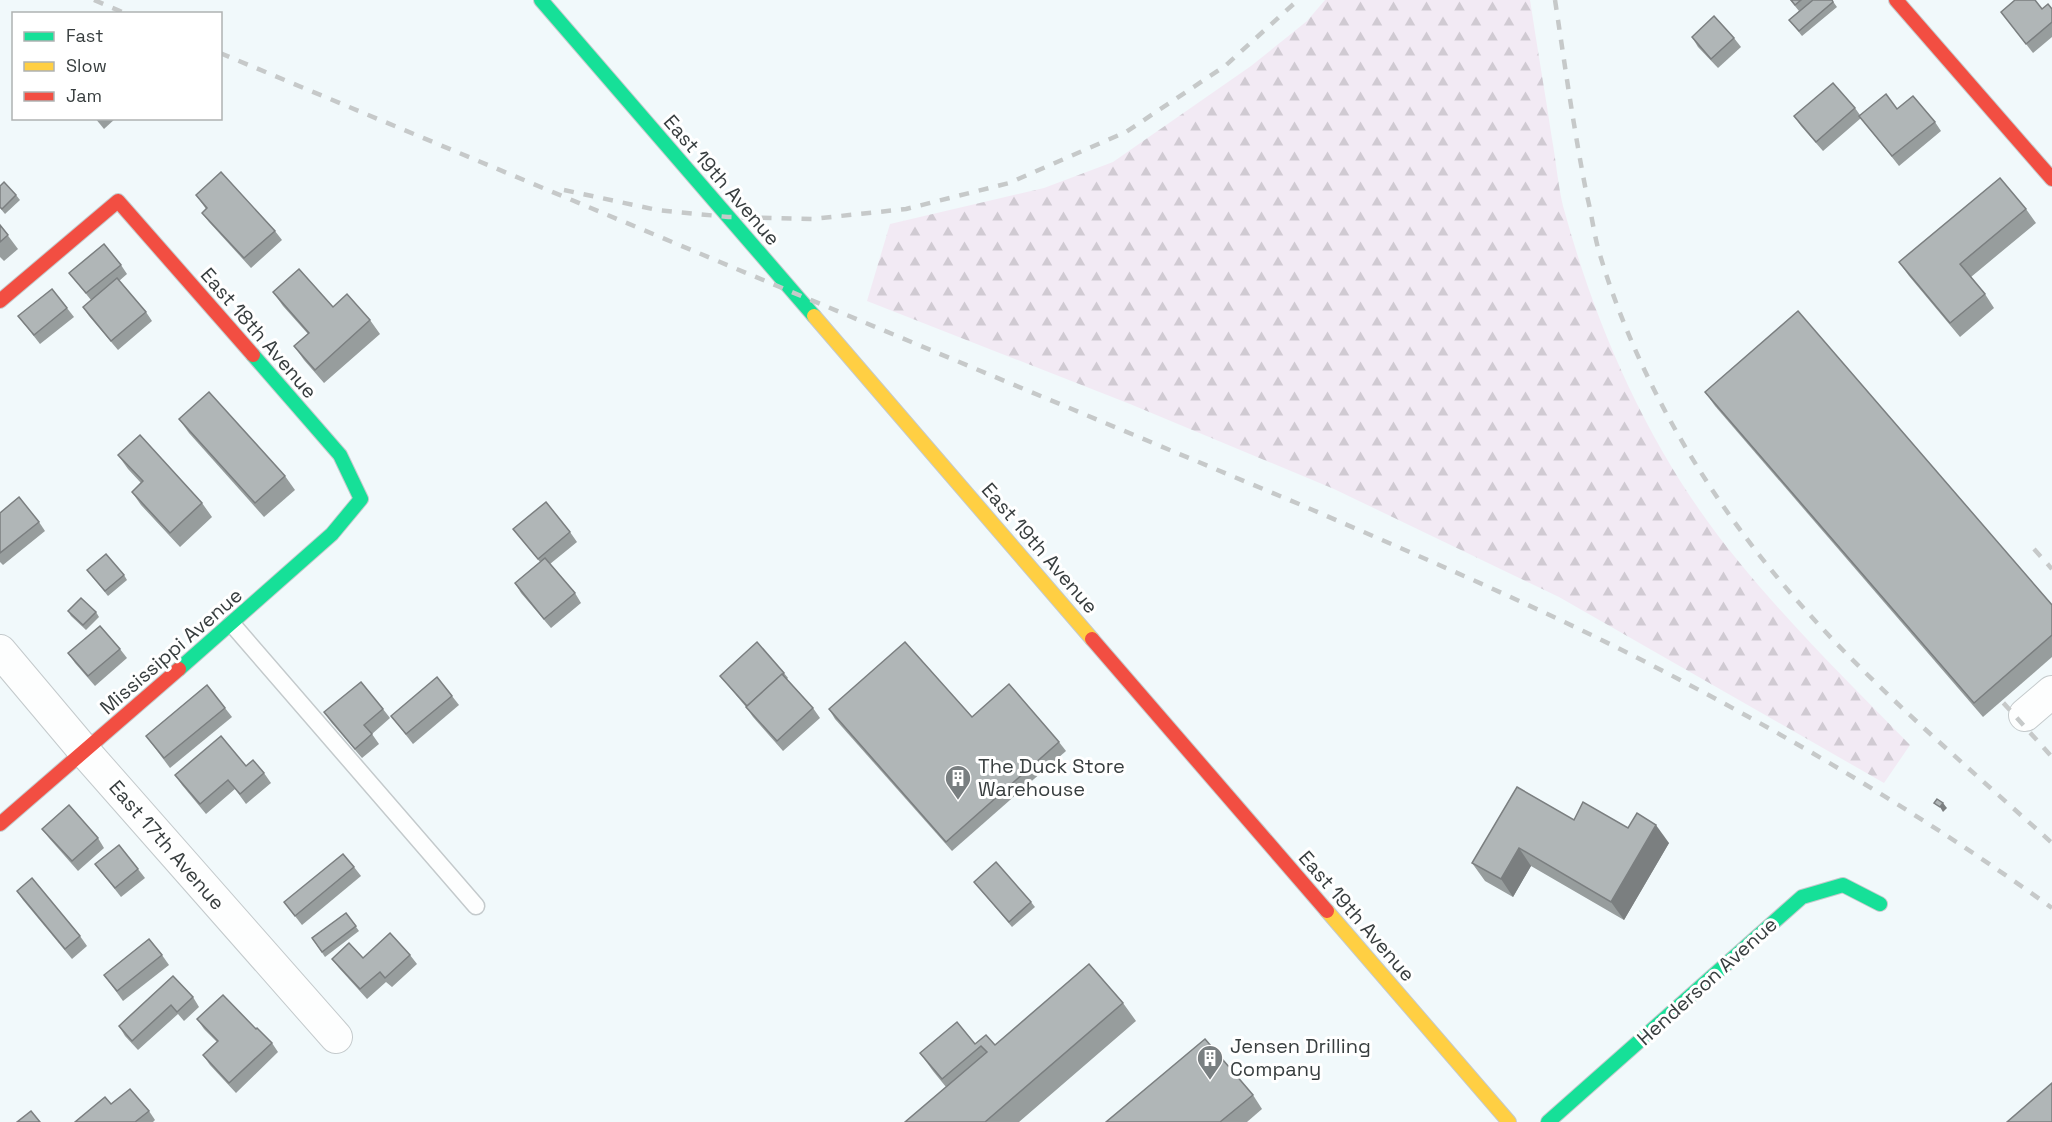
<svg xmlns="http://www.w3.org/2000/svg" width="2052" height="1122" font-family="'Space Grotesk',sans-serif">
	<defs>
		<pattern id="forest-firs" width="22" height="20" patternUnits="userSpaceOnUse" patternTransform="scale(1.5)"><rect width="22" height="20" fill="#f2eaf4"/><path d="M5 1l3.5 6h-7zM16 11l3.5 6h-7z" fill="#d0cad2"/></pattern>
	</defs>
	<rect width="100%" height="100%" fill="#f1f9fb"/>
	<!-- forest -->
	<path fill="url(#forest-firs)" d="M1325,0h205c7,46 15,93 22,139 4,22 6,46 11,67 35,129 91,254 176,356 53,65 112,123 171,183l-26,38 -325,-186 -225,-108 -204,-85 -263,-103 23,-77 154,-36 69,-26 138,-96 56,-45z"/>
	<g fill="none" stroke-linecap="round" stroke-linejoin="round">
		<!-- lane casing -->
		<g stroke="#c4cacc" stroke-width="19">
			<path id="lane" d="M232,624l244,282"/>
		</g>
		<!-- street casing -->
		<g stroke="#c4cacc" stroke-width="34">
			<g id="street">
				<path d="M0,651l85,101 251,285"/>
				<path d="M2025,715l27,-23"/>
			</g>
		</g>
		<!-- fast casing -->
		<g stroke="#c4cacc" stroke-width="16">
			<g id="fast">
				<path d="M541,0l273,316"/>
				<path d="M179,669l153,-135 29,-35 -21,-44 -87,-100"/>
				<path d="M1548,1122l254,-225 41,-12 37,19"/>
			</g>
		</g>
		<!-- slow casing -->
		<g stroke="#c4cacc" stroke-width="16">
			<g id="slow">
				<path d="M814,316l278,323"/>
				<path d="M1327,911l182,211"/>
			</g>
		</g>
		<!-- jam casing -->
		<g stroke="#c4cacc" stroke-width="16">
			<g id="jam">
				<path d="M1896,0l156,179"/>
				<path d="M0,301l118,-100 135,154"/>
				<path d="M1092,639l235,272"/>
				<path d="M0,824l179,-155"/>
			</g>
		</g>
		<!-- lane -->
		<use href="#lane" stroke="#fdfefe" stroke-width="16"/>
		<!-- street -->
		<use href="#street" stroke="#fdfefe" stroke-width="32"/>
		<!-- fast -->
		<use href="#fast" stroke="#16e098" stroke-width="14"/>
		<!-- slow -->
		<use href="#slow" stroke="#ffcf43" stroke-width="14"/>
		<!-- jam -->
		<use href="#jam" stroke="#f24e42" stroke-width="14"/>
		<!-- rail -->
		<g stroke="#c6c9c9" stroke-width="4.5" stroke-dasharray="10 10" stroke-linecap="butt">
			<path d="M94,0l33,14"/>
			<path d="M1555,0c10,66 19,131 32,196 5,19 7,40 13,59 39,129 112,250 201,350 75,85 167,162 251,238"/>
			<path d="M220,53l1079,451c122,53 245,105 362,166 135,70 268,149 391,238"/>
			<path d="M564,190l93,20 71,7 84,2 94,-10 103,-26 117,-51 99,-66 73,-66"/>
			<path d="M2034,549l18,20"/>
			<path d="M1990,688l62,69"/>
		</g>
	</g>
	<!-- wall -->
	<g fill="#979d9d">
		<path d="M1790,0h42l5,7 -35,29 -13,-16 10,-9z"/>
		<path d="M2042,9h10v28l-19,16 -32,-41z"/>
		<path d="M1692,37l42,1 7,9 -23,21 -20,-21z"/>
		<path d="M1855,108l5,7 37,-6 38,13 6,9 -42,35 -38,-48 -38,33 -22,-25 -7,-10z"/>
		<path d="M95,118h21l-12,11z"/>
		<path d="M0,186l16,9 4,5 -15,14 -5,-6z"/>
		<path d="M196,195l79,36 7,9 -31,28 -42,-46 -7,-9 4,-4z"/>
		<path d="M2026,209l10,14 -65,54 14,17 9,14 -34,29 -51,-61 -10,-14z"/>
		<path d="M0,225l18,24 -14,12 -4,-4z"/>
		<path d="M121,265l6,9 -8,7 27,31 6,9 -34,29 -29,-34 -6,-9 8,-7 -22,-27z"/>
		<path d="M273,292l60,15 37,13 10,14 -56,49 -20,-23 -10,-14 14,-12 -25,-28z"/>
		<path d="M67,308l7,9 -34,27 -22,-28z"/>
		<path d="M1705,392l347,213v52l-69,60 -268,-311z"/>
		<path d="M179,419l106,57 10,14 -31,27 -75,-84z"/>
		<path d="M118,455l84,48 10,14 -32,30 -39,-42 -9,-13 9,-9 -13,-14z"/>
		<path d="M0,513l39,9 6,9 -42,34 -3,-3z"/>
		<path d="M513,529l57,3 7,10 -27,22 25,29 6,10 -30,25 -30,-35 -6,-10 25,-21z"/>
		<path d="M87,570l37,5 3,5 -19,16z"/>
		<path d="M68,611l28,1 3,5 -13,13 -15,-14z"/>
		<path d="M120,649l7,9 -32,28 -20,-23 -7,-10z"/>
		<path d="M784,673l4,5 -1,1 26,29 7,10 -37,33 -30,-34 -7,-10 -26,-31z"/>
		<path d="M452,696l7,9 -46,39 -22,-28z"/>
		<path d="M225,708l7,9 -62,51 -24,-32z"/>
		<path d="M383,709l7,9 -18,16 7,10 -17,14 -31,-36 -7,-10z"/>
		<path d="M829,709l230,33 7,9 -114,100 -117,-132z"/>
		<path d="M246,766l18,7 7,10 -25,21 -11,-15 -29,25 -24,-29 -7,-10z"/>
		<path d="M1574,820l54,8 41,15 -45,77 -93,-54 -18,31 -28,-16 -13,-18z"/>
		<path d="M42,829l56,9 6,10 -26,23 -29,-33z"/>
		<path d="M95,864l43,5 7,9 -24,19z"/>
		<path d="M354,867l7,9 -59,49 -18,-23z"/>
		<path d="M974,882l57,20 4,5 -23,20z"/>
		<path d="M17,891l63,45 7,10 -15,13 -49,-59z"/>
		<path d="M346,913l13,18 -34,26 -13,-19z"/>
		<path d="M162,955l7,10 -46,36 -19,-26z"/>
		<path d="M410,955l7,9 -25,23 -6,-5 -19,17 -28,-31 -7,-9z"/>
		<path d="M173,976l20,21 6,10 -15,14 -6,-7 -40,36 -13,-14 -6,-10z"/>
		<path d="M1123,1003l13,18 -117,101h-114l41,-35 -13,-16 -13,-18 55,-9 20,1z"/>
		<path d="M197,1019l59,10 16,14 6,9 -42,41 -26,-28 -7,-10 14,-13 -13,-13z"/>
		<path d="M1253,1095l9,14 -15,13h-141z"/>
		<path d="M111,1104l38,7 6,9 -2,2h-78z"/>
	</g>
	<!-- shaded-wall -->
	<g fill="#7b7f80">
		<path d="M1943,803l4,5 -4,4 -3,-5z"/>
		<path d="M1656,825l13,18 -45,77 -13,-18z"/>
		<path d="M1519,848l12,18 -18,31 -12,-18z"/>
	</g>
	<!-- building -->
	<g fill="#b0b6b7" stroke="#7b7f80" stroke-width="1.5">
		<path d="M1791,0h10l-6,5z"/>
		<path d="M1813,0h19l1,2 -34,29 -10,-11z"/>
		<path d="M2015,0h20l7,9 6,-5 4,5v13l-26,22 -25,-32z"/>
		<path d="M1714,16l20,22 -23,21 -19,-22z"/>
		<path d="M1833,83l22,25 -39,34 -22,-26z"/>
		<path d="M1886,94l11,15 16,-13 22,26 -43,34 -33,-40z"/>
		<path d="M221,172l54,59 -31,27 -42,-45 5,-5 -11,-13z"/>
		<path d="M2000,178l26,31 -66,55 25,30 -35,29 -51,-61z"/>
		<path d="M4,182l12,13 -14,14 -2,-2v-21z"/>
		<path d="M0,225l8,10 -8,7z"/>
		<path d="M104,244l17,21 -35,28 -17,-20z"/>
		<path d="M299,269l34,38 14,-13 23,26 -55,50 -21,-24 15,-13 -36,-41z"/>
		<path d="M117,278l29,34 -35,29 -28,-34z"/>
		<path d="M52,289l15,19 -33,27 -16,-19z"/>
		<path d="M1798,311l254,294v30l-78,68 -269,-311z"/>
		<path d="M209,392l76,84 -30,27 -76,-84z"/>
		<path d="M140,435l62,68 -32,30 -38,-41 11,-11 -25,-26z"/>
		<path d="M19,497l20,25 -39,31v-40z"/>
		<path d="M546,502l24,30 -32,27 -25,-30z"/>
		<path d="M106,554l18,21 -19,16 -18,-21z"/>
		<path d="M545,558l30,35 -31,26 -29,-36z"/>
		<path d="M81,598l15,14 -13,13 -15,-14z"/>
		<path d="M100,626l20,23 -32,27 -20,-23z"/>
		<path d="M757,642l27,31 -37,33 -27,-30z"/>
		<path d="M905,642l67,75 37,-33 50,58 -113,100 -117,-133z"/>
		<path d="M782,674l31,34 -36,33 -31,-34z"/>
		<path d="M437,677l15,19 -46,38 -15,-18z"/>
		<path d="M361,682l22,27 -19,16 8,9 -17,15 -31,-37z"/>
		<path d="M207,685l18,23 -61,50 -18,-22z"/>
		<path d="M221,736l25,30 7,-6 11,13 -24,21 -12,-14 -28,24 -25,-29z"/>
		<path d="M1517,787l57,33 9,-18 45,26 9,-15 19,12 -45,77 -92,-54 -18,31 -29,-16z"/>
		<path d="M1937,799l6,4 -3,4 -6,-4z"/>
		<path d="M69,805l29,33 -26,23 -30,-32z"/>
		<path d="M119,845l19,24 -23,19 -20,-24z"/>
		<path d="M343,854l11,13 -59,49 -11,-14z"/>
		<path d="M996,862l35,40 -22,20 -35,-40z"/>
		<path d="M32,878l48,58 -15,13 -48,-58z"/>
		<path d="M346,913l10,13 -34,26 -10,-14z"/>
		<path d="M390,933l20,22 -25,23 -5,-6 -20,17 -28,-30 17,-16 14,15z"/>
		<path d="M149,939l13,16 -45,36 -13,-16z"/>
		<path d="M1089,964l34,39 -138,119h-80l82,-70 -6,-6 -39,33 -22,-26 37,-31 18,22 11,-9 9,10z"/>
		<path d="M173,976l20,21 -16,15 -6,-7 -39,36 -13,-15z"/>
		<path d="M223,995l33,34 1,-1 15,15 -43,40 -26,-28 15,-14 -21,-22z"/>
		<path d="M1205,1039l48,56 -33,27h-114z"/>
		<path d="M2052,1083v39h-45z"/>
		<path d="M130,1089l19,22 -14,11h-60l30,-25 6,7z"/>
		<path d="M31,1111l9,11h-23z"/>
	</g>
	<!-- icons -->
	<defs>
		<g id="building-pin" transform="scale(1.35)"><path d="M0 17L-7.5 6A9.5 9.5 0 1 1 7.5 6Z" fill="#797f81" stroke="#fff"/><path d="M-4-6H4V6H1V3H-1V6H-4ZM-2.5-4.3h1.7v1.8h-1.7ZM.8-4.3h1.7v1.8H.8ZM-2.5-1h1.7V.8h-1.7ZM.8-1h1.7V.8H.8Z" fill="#fff"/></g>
	</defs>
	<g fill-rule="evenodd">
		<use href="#building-pin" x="958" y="778"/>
		<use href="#building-pin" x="1210" y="1058"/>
	</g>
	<g text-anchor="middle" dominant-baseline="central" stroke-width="6" stroke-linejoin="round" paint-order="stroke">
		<!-- street labels -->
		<g font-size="20" fill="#383e3f" stroke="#fff">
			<text transform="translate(722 180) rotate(49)">East 19th Avenue</text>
			<text transform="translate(259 333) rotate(49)">East 18th Avenue</text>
			<text transform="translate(1040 548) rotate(49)">East 19th Avenue</text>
			<text transform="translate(171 651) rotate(-41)">Mississippi Avenue</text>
			<text transform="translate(167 845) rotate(49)">East 17th Avenue</text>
			<text transform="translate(1357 916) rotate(49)">East 19th Avenue</text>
			<text transform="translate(1707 981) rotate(-42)">Henderson Avenue</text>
		</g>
		<!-- poi labels -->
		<g font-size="20" fill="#383e3f" stroke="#fff" text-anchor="start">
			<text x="978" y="766">The Duck Store<tspan x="978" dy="23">Warehouse</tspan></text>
			<text x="1230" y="1046">Jensen Drilling<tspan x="1230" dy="23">Company</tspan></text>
		</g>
	</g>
	<!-- legend -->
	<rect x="12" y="12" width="210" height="108" fill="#ffffff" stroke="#afb2b2" stroke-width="1.5"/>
	<rect x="24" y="32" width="30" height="9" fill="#16e098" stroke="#afb2b2" stroke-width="1.5"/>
	<text x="66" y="42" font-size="18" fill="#383e3f">Fast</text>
	<rect x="24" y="62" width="30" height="9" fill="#ffcf43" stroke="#afb2b2" stroke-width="1.5"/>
	<text x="66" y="72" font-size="18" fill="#383e3f">Slow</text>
	<rect x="24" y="92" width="30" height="9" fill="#f24e42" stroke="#afb2b2" stroke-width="1.5"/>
	<text x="66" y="102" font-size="18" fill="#383e3f">Jam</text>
</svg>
